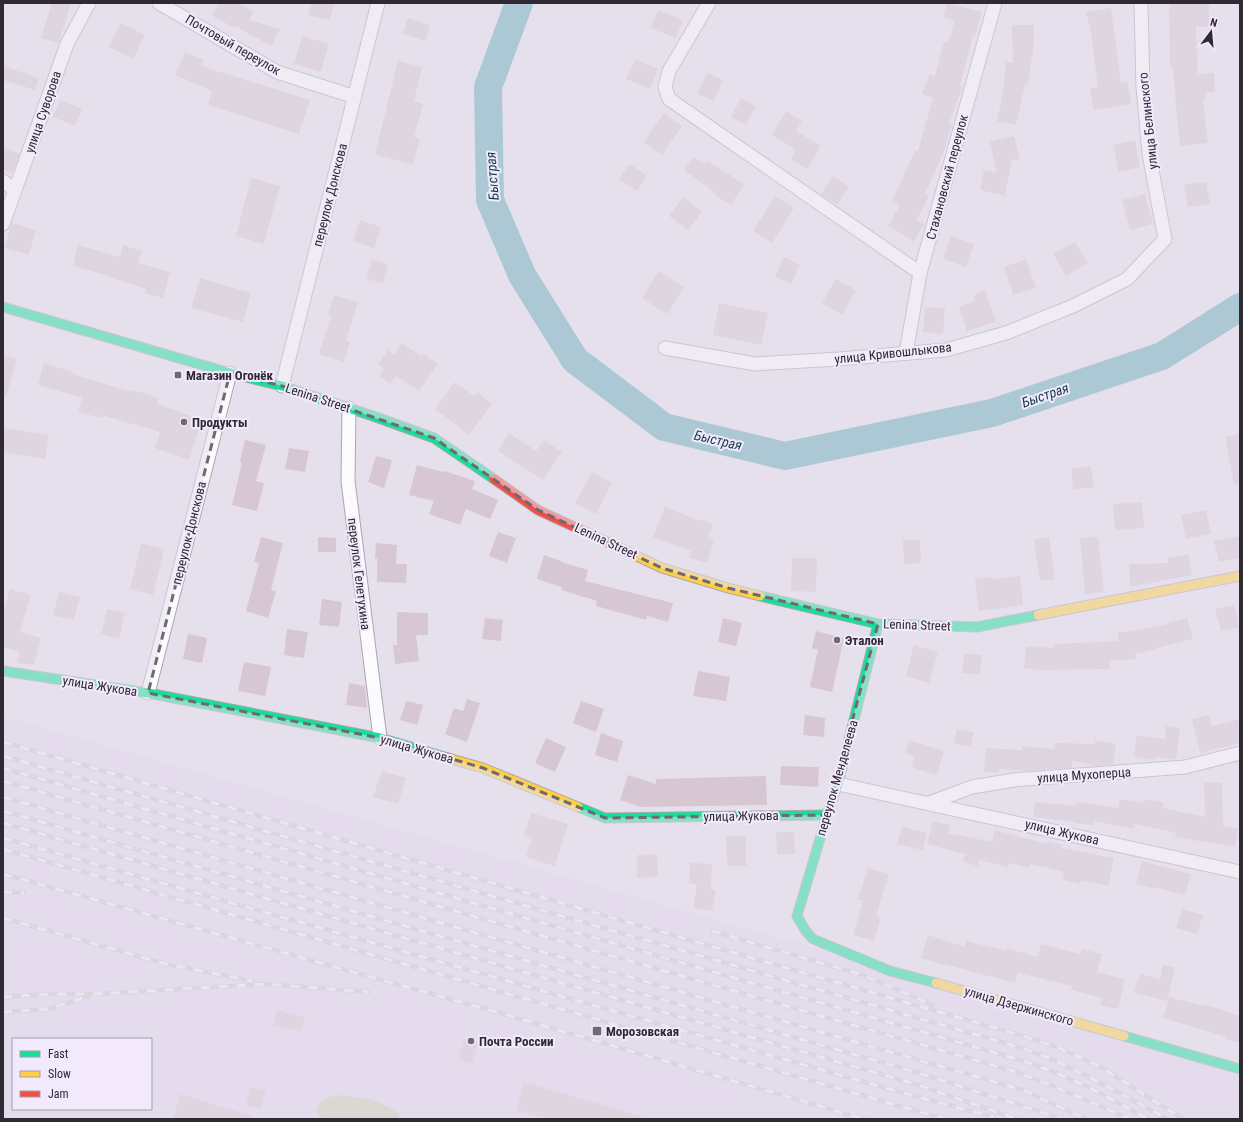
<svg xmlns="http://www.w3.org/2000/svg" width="1243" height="1122" font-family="'Roboto Condensed',sans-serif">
	<rect width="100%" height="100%" fill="#e6e0ed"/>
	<!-- built -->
	<path fill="#e2d8ee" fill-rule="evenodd" d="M3,716l1237,353v50h-1237zM13,1039h138v70h-138z"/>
	<!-- green -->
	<path fill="#cdceb3" d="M343,1095c23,4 37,5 57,19l-2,5 -77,-1 -5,-8c6,-14 13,-13 27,-15z"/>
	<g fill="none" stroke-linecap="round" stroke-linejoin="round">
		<!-- river -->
		<path stroke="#66abb5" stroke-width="28" d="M519,3l-31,84 2,113 32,75 53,85 89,67 121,29 207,-43 170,-57 78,-49"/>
	</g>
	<!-- building -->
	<g fill="#d7c7d3">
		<path d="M52,3h19l-12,40 -18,-5z"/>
		<path d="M219,3h20l14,8 -3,9 30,9 -9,17 -36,-20 -1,2 -22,-13z"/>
		<path d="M312,3h22l-4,17 -22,-5z"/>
		<path d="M947,3l35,9 -7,24 -2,-1 -13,51 3,1 -14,36 3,1 -8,27 -19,43 4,2 -12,24 7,4 -10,17 -26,-15 12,-21 -8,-3 23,-52 3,1 15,-53 -11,-4 8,-20 5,2 9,-34 4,1 7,-23 -12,-3z"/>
		<path d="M1169,3h40v24h-13l2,47 16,-1 1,19 -10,1v8h-2l5,42 -28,3 -3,-28 -4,-50h-3z"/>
		<path d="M1111,8l10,75 7,-1 3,22 -38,6 -3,-22 8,-1 -7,-55 -5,-20z"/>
		<path d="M658,10l25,10 -7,18 -26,-10z"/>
		<path d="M408,18l22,7 -5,16 -22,-7z"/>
		<path d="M121,23l24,12 -12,24 -24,-12z"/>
		<path d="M1012,25h22v18l-6,42 -3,-1 -9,41 -19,-4 8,-39 -1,-1 2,-19 7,1z"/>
		<path d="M302,36l27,8 -8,28 -27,-8z"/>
		<path d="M185,52l19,8 -3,6 109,34 -11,34 -91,-29 4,-14 -37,-16z"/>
		<path d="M635,59l23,10 -8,20 -24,-10z"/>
		<path d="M398,61l24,6 -8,34 9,3 -9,33 6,2 -7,26 -38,-11z"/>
		<path d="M3,66l36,12 -4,12 -32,-10z"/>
		<path d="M707,73l16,7 -9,21 -17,-7z"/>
		<path d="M741,98l15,8 -10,19 -15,-8z"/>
		<path d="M60,100l22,9 -7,17 -22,-9z"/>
		<path d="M786,111l16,10 -6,10 25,15 -14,23 -16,-10 5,-9 -24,-15z"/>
		<path d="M664,113l18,13 -20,29 -18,-13z"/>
		<path d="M1014,136l6,23 -8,1 -8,38 -1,-3 -23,-5 4,-20 13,3 -7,-31z"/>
		<path d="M1135,140l5,27 -21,5 -6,-27z"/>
		<path d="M3,147l17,7 -8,20 -9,-4z"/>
		<path d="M693,158l13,6 2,-3 36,23 -13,21 -16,-10 1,-2 -32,-23z"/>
		<path d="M629,164l18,11 -10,16 -18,-12z"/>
		<path d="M833,176l16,11 -12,18 -16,-11z"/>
		<path d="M251,178l29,8 -16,58 -28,-8z"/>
		<path d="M1206,182l4,22 -22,3 -4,-22z"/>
		<path d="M1145,194l8,30 -23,6 -8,-30z"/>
		<path d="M775,196l19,12 -22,35 -19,-12z"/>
		<path d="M683,197l19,15 -14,18 -19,-14z"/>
		<path d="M360,220l21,7 -7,21 -21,-7z"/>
		<path d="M12,223l24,7 -7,25 -25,-7z"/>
		<path d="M951,236l23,8 -8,23 -23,-8z"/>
		<path d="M1075,242l13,21 -22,13 -13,-22z"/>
		<path d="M78,245l42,12 3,-12 19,6 -4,12 32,9 -7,26 -18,-5 1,-4 -37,-12v-1l-36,-10z"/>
		<path d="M784,257l16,8 -9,19 -16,-7z"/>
		<path d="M1026,259l10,29 -23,7 -9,-28z"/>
		<path d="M372,260l16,4 -5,19 -17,-4z"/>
		<path d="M659,271l25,16 -17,27 -25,-16z"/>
		<path d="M200,278l51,15 -8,29 -52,-14z"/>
		<path d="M836,279l20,11 -14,25 -20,-12z"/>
		<path d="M985,290l11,32 -29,9 -8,-24 14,-5 2,-8z"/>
		<path d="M334,295l24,7 -12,39 4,1 -6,20 -25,-8 12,-38 -3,-1z"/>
		<path d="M719,303l49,10 -7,32 -48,-10z"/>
		<path d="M925,307l20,1 -2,26 -20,-2z"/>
		<path d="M402,343l20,14 2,-3 14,10 -19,27 -23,-15 -6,8 -11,-8 5,-8 -6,-4 10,-14 6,5z"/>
		<path d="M3,355l14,4 -11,37h-3z"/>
		<path d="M44,363l29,9 -1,2 60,18 1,-2 26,8 -2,6 45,16 -13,40 -34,-12 5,-16 -58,-17 -1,3 -23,-6 4,-14 -44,-13z"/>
		<path d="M455,382l19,14 3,-4 15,12 -23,31 -34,-26z"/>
		<path d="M3,428l46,7 -4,24 -42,-7z"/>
		<path d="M509,433l27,18 8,-11 18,12 -19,28 -45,-29z"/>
		<path d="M1240,434v50l-6,1 -9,-48z"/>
		<path d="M245,440l21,5 -10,36 8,2 -7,28 -25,-6 10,-42 -2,-1z"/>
		<path d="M289,448l20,3 -4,21 -20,-3z"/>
		<path d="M376,456l16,4 -8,28 -16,-6z"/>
		<path d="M417,465l26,7 1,-1 31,10 -3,8 26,11 -8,19 -24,-10 -6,16 -31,-11 5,-13 -25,-6z"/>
		<path d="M1091,466l3,21 -21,3 -2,-21z"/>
		<path d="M592,472l20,11 -16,31 -21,-11z"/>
		<path d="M1142,502l2,26 -29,2 -2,-26z"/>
		<path d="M665,507l35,14 1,-1 12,4 -5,15 6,1 -7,23 -18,-5 2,-7 -38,-14z"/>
		<path d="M1206,510l5,24 -25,5 -5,-24z"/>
		<path d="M498,532l18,6 -9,25 -18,-7z"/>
		<path d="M1240,536v22l-21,4 -5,-21z"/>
		<path d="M261,537l22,6 -12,47 5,1 -8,27 -22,-7 13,-48 -5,-1z"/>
		<path d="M318,537l18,1v14h-18z"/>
		<path d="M1049,537l6,42 -15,2 -6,-41z"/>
		<path d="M1098,537l6,55 -19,2 -5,-56z"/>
		<path d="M903,540h17l1,23 -17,1z"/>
		<path d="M141,543l23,6 -11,46 -23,-6z"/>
		<path d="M376,543l21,2 -1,19h11l-1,19 -29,-1v-24h-2z"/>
		<path d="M1188,554l4,21 -62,12 -1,-23 39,-1v-5z"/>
		<path d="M544,555l17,6v1l27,8 -3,11 88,22 -5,19 -21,-6 -1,4 -50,-14 1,-5 -36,-11 1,-3 -25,-8z"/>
		<path d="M792,558h25l-1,34 -25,-1z"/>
		<path d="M1020,576l3,29 -44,6 -4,-32 17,-2v2z"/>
		<path d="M10,589l21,6 -11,37 21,6 -7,27 -17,-2 3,-11 -17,-5v-34z"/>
		<path d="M59,592l21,5 -6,23 -21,-5z"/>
		<path d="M322,599l20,3 -3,25 -20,-2z"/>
		<path d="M1234,605l5,22 -18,4 -6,-22z"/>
		<path d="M107,609l18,4 -6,26 -18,-5z"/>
		<path d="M397,612l31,1v22h-12l3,26 -24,3 -2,-19h4z"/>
		<path d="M485,618l18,2 -2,21 -19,-2z"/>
		<path d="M723,618l19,5 -6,23 -18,-4z"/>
		<path d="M1187,618l6,21 -36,9v1l-22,5 1,5 -27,2 1,8 -71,1 -15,-2 2,-22 27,2v-4l65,-3v-9h9l41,-8v-1z"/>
		<path d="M287,629l21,3 -4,26 -20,-3z"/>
		<path d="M816,631l28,7 -12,54 -22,-5 8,-37 -6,-2z"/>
		<path d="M188,634l19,4 -5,25 -19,-4z"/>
		<path d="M914,645l24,7 -9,31 -23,-7z"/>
		<path d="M964,653l18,2 -2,20 -18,-2z"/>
		<path d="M244,662l27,5 -6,29 -27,-5z"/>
		<path d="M698,671l32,6 -4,24 -33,-5z"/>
		<path d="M349,683l16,3 2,22 -21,-3z"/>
		<path d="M467,699l13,4 -13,39 -22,-8 9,-26 9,3z"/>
		<path d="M406,701l17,4 -6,20 -17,-5z"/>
		<path d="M581,701l23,8 -8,23 -23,-9z"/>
		<path d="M805,715l20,3 -1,19 -21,-2z"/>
		<path d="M1209,715l3,11 28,-7v24l-40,10 -8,-34z"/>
		<path d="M1166,726l14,2 -4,32 -21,-3v3l-21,-3 3,-22 28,4z"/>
		<path d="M957,729l17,3 -3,15 -17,-3z"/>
		<path d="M601,733l22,8 -6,21 -22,-7z"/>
		<path d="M546,738l20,9 -11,25 -20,-9z"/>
		<path d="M909,740l35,11 -7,24 -26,-8 4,-11 -10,-3z"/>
		<path d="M1095,740l21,4 -3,20 -16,2 -25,-5v7l-47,3 -26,-2v4l-15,-2 2,-23 36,2v-4l33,3v-6l40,1z"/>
		<path d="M781,766l38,1 -1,20 -38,-2z"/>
		<path d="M382,771l24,7 -8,26 -25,-7z"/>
		<path d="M628,775l28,9v-5l110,-3 1,29 -126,2 -21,-7z"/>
		<path d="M1222,782l1,44 15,3 -3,18 -60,-10 1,-4 -41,-9 -1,5 -40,-8 -1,4 -19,-2v-1l-41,-5 2,-15 41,4 1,-4 41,6 2,-9 24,4 1,-4 19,4 -1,5 42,9 -1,-34z"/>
		<path d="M531,813l37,11 -13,42 -29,-9 6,-19 -8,-3z"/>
		<path d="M933,821l17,4 -2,8 44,9 3,-12 52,14v-3l15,4 -1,3 53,10 -6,28 -27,-6 -1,4 -17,-4 1,-8 -34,-8 -1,4 -20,-5 -1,4 -29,-7 -1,6 -15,-4 2,-8 -38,-10z"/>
		<path d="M902,827l25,6 -4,17 -26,-6z"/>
		<path d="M776,832h18l1,22h-18z"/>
		<path d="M726,836h20v30h-19z"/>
		<path d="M657,854l1,23 -21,1v-23z"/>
		<path d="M1142,861l49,13 -6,21 -30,-8v2l-19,-5z"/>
		<path d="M690,863l22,1 -1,25 5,1 -4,21 -19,-3 4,-24 -8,-1z"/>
		<path d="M868,868l21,6 -13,42 5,1 -7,24 -21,-6 10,-34 -5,-2z"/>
		<path d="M1182,909l21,6 -6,19 -21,-6z"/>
		<path d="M928,935l37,12 1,-6 40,10v-3l32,9 3,-13 40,10 1,-5 20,5 -5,18 28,7 -7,30 -18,-4 2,-7 -31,-8 1,-4 -54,-13 -3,10 -71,-19v1l-23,-7z"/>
		<path d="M1163,965l12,3 -8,33 -33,-8 6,-19 20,5z"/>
		<path d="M1169,997l35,9v-2l36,12v27l-14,-4v-2l-29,-9 -34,-10z"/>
		<path d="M277,1010l28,8 -4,14 -28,-7z"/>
		<path d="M464,1039l14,4 -6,21 -14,-4z"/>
		<path d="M524,1082l117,34v3h-95l-30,-9z"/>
		<path d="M251,1087l15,4 -5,18 -15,-4z"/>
		<path d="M180,1094l72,22v3h-79z"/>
	</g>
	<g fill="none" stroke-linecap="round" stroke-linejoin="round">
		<!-- street casing -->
		<g stroke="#aba6b0" stroke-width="15">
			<g id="street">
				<path d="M159,3l118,69 78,25"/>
				<path d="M709,3l-40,68 -4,16 4,12 251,174"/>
				<path d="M3,181l12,9"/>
				<path d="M3,224l64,-180 22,-41"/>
				<path d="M665,348l90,16 84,-5 107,-9 60,-17 67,-27 54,-27 38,-40 -16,-85 -6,-67 -2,-84"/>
				<path d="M906,353l14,-80 75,-270"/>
				<path d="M282,386l96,-383"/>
				<path d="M349,408l-1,73 32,257"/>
				<path d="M148,693l82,-320"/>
				<path d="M838,784l402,88"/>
				<path d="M929,803l43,-16 42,-7 171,-13 55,-14"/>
			</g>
		</g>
		<!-- fast casing -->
		<g stroke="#aba6b0" stroke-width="11">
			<g id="fast">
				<path d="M3,307l227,66 52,13 91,30 61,22 60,41"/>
				<path d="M760,596l118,28 99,3 61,-12"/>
				<path d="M878,624l-40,160 -11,31 -30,101 8,14 8,9 77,32 46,12"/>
				<path d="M3,671l145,22 232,45 68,20"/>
				<path d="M578,807l27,11 222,-3"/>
				<path d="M1124,1036l116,33"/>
			</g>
		</g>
		<!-- slow casing -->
		<g stroke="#aba6b0" stroke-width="11">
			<g id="slow">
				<path d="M605,541l57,27 66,20 32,8"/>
				<path d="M1038,615l202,-39"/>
				<path d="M448,758l35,10 95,39"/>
				<path d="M936,983l188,53"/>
			</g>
		</g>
		<!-- jam casing -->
		<g stroke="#aba6b0" stroke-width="11">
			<path id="jam" d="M494,479l44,31 67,31"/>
		</g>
		<!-- street -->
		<use href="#street" stroke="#fbfafc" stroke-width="13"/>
		<!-- fast -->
		<use href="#fast" stroke="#16e098" stroke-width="9"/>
		<!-- slow -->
		<use href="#slow" stroke="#ffcf43" stroke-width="9"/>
		<!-- jam -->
		<use href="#jam" stroke="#f24e42" stroke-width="9"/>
		<!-- rail casing -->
		<g stroke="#cccace" stroke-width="4.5">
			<g id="rail">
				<path d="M3,742l1020,294 36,12 40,18 84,53"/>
				<path d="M3,756l1016,291 35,13 39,19 75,40"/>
				<path d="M3,768l1014,291 35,12 38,17 58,31"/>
				<path d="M3,781l1010,290 33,12 84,36"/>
				<path d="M3,797l1020,293 63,29"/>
				<path d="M3,811l916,262 144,46"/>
				<path d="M3,823l912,261 102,35"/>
				<path d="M3,838l911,258 80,21"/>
				<path d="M3,849l942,270"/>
				<path d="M3,874l504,141 357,104"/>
				<path d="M3,892l21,1"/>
				<path d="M3,918l163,46 87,17"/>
				<path d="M712,931l151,44 70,30"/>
				<path d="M3,997l46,-3h46l171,-10 102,8"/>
				<path d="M3,1012l46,-3 40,-13"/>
			</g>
		</g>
		<!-- rail -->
		<use href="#rail" stroke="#f2eafc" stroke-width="3" stroke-dasharray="9" stroke-linecap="butt"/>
	</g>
	<!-- marked area -->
	<path d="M0 0H1243V1122H0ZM230,373l52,13 152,52 104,72 124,58 66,20 150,36 -51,191 -222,3 -122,-50 -103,-30 -232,-45z" fill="#e6e0ed" fill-opacity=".55" fill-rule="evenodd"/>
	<path fill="none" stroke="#6e6973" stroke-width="3" stroke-dasharray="8 5" stroke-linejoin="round" d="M230,373l52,13 152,52 104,72 124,58 66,20 150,36 -51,191 -222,3 -122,-50 -103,-30 -232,-45z"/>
	<!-- markers -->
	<g fill="#6e6973" stroke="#f2eafc" stroke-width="1.5">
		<rect x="174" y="371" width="8" height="8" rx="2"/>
		<circle cx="184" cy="422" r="4"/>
		<circle cx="837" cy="640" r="4"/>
		<rect x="592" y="1026" width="10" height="10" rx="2"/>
		<circle cx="471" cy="1041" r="4"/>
	</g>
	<g text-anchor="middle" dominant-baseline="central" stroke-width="4" stroke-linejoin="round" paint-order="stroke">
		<!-- street labels -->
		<g font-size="13" fill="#2e2932" stroke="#f2eafc">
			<text transform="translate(233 45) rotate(30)">Почтовый переулок</text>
			<text transform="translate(43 112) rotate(-71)">улица Суворова</text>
			<text transform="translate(1148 121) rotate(-96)">улица Белинского</text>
			<text transform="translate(947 177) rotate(-75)">Стахановский переулок</text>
			<text transform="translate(330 195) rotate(-76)">переулок Донскова</text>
			<text transform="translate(893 353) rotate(-6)">улица Кривошлыкова</text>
			<text transform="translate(318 398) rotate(18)">Lenina Street</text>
			<text transform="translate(189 533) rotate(-76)">переулок Донскова</text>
			<text transform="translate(606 541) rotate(25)">Lenina Street</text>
			<text transform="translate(359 574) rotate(83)">переулок Гелетухина</text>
			<text transform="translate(917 625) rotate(2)">Lenina Street</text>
			<text transform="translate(100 686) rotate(9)">улица Жукова</text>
			<text transform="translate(417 749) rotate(16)">улица Жукова</text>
			<text transform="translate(1084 775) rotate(-4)">улица Мухоперца</text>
			<text transform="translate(837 778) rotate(-74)">переулок Менделеева</text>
			<text transform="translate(741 816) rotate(-1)">улица Жукова</text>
			<text transform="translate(1062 832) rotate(13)">улица Жукова</text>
			<text transform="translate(1019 1006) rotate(16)">улица Дзержинского</text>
		</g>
		<!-- poi labels -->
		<g font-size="13" font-weight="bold" fill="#2e2932" stroke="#f2eafc" text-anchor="start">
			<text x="186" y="375">Магазин Огонёк</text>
			<text x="192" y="422">Продукты</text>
			<text x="845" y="640">Эталон</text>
			<text x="606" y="1031">Морозовская</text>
			<text x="479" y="1041">Почта России</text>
		</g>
		<!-- water labels -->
		<g font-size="14" font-style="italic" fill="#103d42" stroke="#f2eafc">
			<text transform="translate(492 176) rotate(-94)">Быстрая</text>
			<text transform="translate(1045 395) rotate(-19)">Быстрая</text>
			<text transform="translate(718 440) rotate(13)">Быстрая</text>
		</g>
	</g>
	<!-- border -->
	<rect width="1243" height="1122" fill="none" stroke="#2e2932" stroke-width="8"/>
	<!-- legend -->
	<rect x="12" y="1038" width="140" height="72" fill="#f2eafc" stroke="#a49dab"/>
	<rect x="20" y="1051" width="20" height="6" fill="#16e098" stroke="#a49dab"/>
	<text x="48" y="1058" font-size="12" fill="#2e2932">Fast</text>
	<rect x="20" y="1071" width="20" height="6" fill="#ffcf43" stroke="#a49dab"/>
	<text x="48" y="1078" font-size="12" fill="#2e2932">Slow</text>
	<rect x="20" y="1091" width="20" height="6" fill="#f24e42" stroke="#a49dab"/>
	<text x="48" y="1098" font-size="12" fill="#2e2932">Jam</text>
	<!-- north arrow -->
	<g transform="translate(1211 32) rotate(16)" stroke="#f2eafc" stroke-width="3" paint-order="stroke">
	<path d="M0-3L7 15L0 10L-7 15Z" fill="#2e2932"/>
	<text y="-6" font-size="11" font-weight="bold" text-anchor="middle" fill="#2e2932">N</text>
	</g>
</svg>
